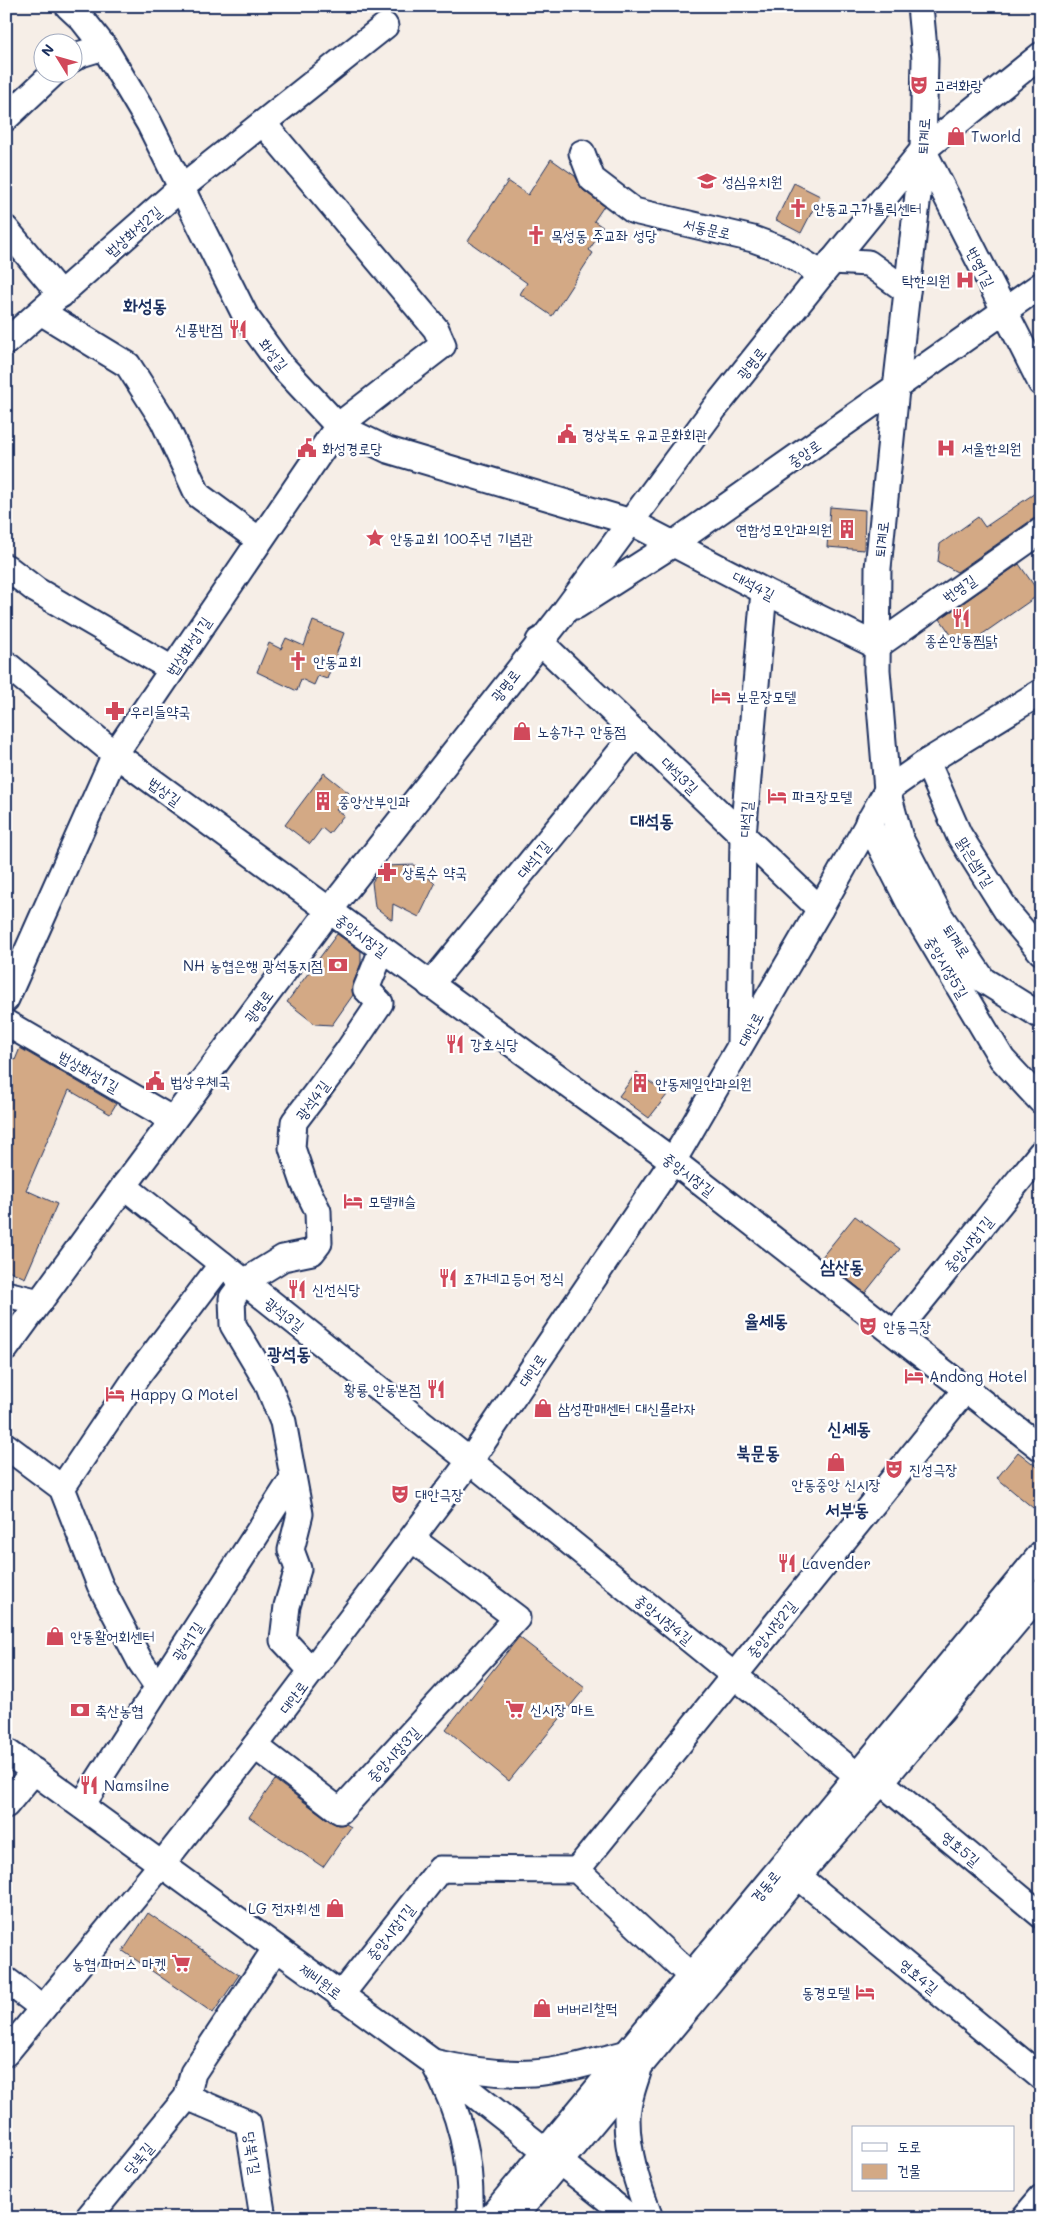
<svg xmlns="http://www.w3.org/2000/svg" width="1047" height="2224" font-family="Mali,'Poor Story',sans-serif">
	<rect width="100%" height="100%" fill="#f6eee7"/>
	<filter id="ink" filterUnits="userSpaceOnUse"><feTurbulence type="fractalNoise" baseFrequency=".02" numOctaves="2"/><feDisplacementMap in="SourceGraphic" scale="10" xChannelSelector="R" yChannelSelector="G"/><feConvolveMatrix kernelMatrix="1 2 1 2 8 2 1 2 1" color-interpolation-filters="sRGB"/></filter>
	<g filter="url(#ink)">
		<!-- building -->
		<g fill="#d3a985" stroke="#1b2f5e">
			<path d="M551,159l24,17 8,14 21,16 -10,15 10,7 -15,22 4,3 -41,63 -32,-22 7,-11 -59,-42 40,-60 20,14z"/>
			<path d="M794,183l26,13 -19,37 -25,-13z"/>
			<path d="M1041,489v28l-8,2 -76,53 -19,-10 2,-18 38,-27 7,10z"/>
			<path d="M830,507l35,3 -1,40 -37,-3z"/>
			<path d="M1019,564l21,30 -79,55 -21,-30z"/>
			<path d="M313,621l31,12 -17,46 -9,-3 -4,9 -13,-6 -4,12 -40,-19 12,-29 12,6 5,-11 18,8z"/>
			<path d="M324,773l25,20 -13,17 8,5 -15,19 -7,-6 -12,16 -25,-19z"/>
			<path d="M415,865l20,19 -16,33 -26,-13 -1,16 -17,-13 -3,-25 11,-16z"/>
			<path d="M337,934l24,17v12l-8,21v11l-21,30 -17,-1 -28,-22z"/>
			<path d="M20,1048l96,56 -6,10 -41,-24 -43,100 31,14 -32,74 -19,-9v-213l9,4z"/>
			<path d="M637,1072l30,23 -18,23 -30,-22z"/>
			<path d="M855,1216l45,33 -35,44 -44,-35z"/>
			<path d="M1018,1452l23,18v29l-8,9 -36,-30z"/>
			<path d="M519,1637l66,51 -76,93 -63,-52z"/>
			<path d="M275,1780l56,42 7,3 8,-1 5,3 -28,40 -74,-50z"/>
			<path d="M148,1913l91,62 -26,38 -90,-62z"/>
		</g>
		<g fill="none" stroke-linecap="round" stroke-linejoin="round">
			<!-- minor casing -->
			<g stroke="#1b2f5e" stroke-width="29">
				<g id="minor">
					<path d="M68,6l14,13 22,28 45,76 97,194 34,47 58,62 50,24 243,72 133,69 113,55 164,-115"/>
					<path d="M920,6l5,53 -2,91 -27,239 -18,179 -1,102 10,120 13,48 40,78 43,64 58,36"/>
					<path d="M72,59l9,-5 23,-7"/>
					<path d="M6,118l49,-46"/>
					<path d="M923,150l118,233"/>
					<path d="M582,153l10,26 42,32 119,28 30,11 39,24"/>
					<path d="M6,229l55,66"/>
					<path d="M832,261l36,2 39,28"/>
					<path d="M41,312l87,53 35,55 35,75 61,45"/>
					<path d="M6,342l176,-155 203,-161"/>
					<path d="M6,567l30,23 136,79"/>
					<path d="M576,606l97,-62 368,-259"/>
					<path d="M539,641l281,268"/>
					<path d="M6,664l109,90 558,407 368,287"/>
					<path d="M927,762l32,73 49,78 33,39"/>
					<path d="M868,822l44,86 90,151 39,42"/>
					<path d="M430,985l206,-252"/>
					<path d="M6,999l109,-245 223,-328 105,-81 -7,-16 -173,-206"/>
					<path d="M6,1023l167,97"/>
					<path d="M740,1042l3,-206 21,-245"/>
					<path d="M124,1186l346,275 388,315"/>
					<path d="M6,1294l34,8"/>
					<path d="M895,1333l146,-180"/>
					<path d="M6,1348l118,-162 205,-275 233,-296 152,-206 108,-135 101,-124 118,-95"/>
					<path d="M6,1446l56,42 38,97 40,76 17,25"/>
					<path d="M62,1488l76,-113 84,-111"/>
					<path d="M312,1671l-29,-31 4,-34 11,-37 -7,-19 9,-36 -17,-92 -16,-40 -34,-57 -1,-27 12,-16 39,-24 29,-6 7,-9 -1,-32 -14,-28 -12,-35 2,-26 53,-70 33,-49 -14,-14 16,-39"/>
					<path d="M255,1746l85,65 177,-193 -105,-79"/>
					<path d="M6,1751l427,311 198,156"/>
					<path d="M881,1782l160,133"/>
					<path d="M6,1805l28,-34"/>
					<path d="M82,1805l211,-327"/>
					<path d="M577,1870l389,-481"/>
					<path d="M798,1876l243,201"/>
					<path d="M6,1980l37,28"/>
					<path d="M340,1996l100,-127 137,1 113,105"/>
					<path d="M6,2053l156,-189 93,-118 215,-285 203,-300 147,-252 67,-119 40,-28 114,-70"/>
					<path d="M638,2072c-5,15 -11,31 -11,47 0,34 11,67 23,99"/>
					<path d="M187,2097l61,26 15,95"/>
					<path d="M88,2218l99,-121 6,-24 83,-125"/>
					<path d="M470,2218c2,-58 -9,-105 -37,-156 34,8 66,13 100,11 31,-2 62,-12 91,-19"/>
					<path d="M490,2218l551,-664"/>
					<path d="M513,2218l285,-342 83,-94 160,-190"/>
					<path d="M1024,2218l17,-20"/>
				</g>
			</g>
			<!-- minor -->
			<use href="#minor" stroke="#fff" stroke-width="25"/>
		</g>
	</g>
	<!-- icons -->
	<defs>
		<g id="theatre-bare" transform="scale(1.5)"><path d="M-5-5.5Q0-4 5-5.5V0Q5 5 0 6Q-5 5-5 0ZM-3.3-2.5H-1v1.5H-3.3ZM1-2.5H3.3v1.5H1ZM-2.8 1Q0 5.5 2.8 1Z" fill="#d1495b" stroke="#fff" stroke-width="2.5" paint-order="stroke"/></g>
		<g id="shop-bare" transform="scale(1.5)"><path d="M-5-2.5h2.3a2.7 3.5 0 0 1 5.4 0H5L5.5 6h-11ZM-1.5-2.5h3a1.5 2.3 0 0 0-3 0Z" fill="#d1495b" stroke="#fff" stroke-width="2.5" paint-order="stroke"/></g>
		<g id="school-bare" transform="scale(1.5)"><path d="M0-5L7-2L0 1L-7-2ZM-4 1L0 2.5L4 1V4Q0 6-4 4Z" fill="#d1495b" stroke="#fff" stroke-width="2.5" paint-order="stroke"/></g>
		<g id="church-bare" transform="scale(1.5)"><path d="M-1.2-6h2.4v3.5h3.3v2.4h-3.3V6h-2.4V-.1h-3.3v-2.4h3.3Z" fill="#d1495b" stroke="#fff" stroke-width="2.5" paint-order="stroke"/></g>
		<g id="hospital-bare" transform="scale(1.5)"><path d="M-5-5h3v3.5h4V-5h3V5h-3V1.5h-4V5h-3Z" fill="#d1495b" stroke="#fff" stroke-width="2.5" paint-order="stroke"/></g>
		<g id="restaurant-bare" transform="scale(1.5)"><path d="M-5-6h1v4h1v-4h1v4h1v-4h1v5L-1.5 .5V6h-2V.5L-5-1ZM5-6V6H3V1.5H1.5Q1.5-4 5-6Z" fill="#d1495b" stroke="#fff" stroke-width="2.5" paint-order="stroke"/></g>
		<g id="civic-bare" transform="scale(1.5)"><path d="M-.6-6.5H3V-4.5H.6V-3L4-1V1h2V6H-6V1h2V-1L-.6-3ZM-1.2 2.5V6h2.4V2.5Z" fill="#d1495b" stroke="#fff" stroke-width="2.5" paint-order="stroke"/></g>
		<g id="building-bare" transform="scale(1.5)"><path d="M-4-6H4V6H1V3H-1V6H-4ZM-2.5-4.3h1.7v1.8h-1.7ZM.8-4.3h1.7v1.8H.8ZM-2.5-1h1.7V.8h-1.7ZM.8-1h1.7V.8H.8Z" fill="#d1495b" stroke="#fff" stroke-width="2.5" paint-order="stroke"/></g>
		<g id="sight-bare" transform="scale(1.5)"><path d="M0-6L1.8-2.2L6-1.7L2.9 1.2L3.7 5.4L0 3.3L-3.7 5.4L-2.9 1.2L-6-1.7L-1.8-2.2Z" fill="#d1495b" stroke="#fff" stroke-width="2.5" paint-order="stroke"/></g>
		<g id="hotel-bare" transform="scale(1.5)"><path d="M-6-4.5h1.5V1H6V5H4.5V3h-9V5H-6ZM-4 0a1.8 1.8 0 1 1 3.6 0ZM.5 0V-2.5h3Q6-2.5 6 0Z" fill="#d1495b" stroke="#fff" stroke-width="2.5" paint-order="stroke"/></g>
		<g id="pharmacy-bare" transform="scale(1.5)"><path d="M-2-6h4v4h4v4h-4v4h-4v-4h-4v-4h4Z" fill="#d1495b" stroke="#fff" stroke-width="2.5" paint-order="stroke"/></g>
		<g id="bank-bare" transform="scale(1.5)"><path d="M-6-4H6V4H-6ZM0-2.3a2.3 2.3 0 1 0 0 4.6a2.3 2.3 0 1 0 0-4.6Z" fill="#d1495b" stroke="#fff" stroke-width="2.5" paint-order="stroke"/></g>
		<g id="supermarket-bare" transform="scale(1.5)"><path d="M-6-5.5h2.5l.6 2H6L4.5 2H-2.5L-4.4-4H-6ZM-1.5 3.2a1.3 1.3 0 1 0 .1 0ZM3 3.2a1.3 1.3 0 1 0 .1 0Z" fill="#d1495b" stroke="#fff" stroke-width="2.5" paint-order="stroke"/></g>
	</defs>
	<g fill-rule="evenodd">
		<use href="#theatre-bare" x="919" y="85"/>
		<use href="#shop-bare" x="956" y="136"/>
		<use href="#school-bare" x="707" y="181"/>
		<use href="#church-bare" x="798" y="208"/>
		<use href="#church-bare" x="536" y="235"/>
		<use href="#hospital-bare" x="965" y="280"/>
		<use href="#restaurant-bare" x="238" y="329"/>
		<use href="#civic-bare" x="567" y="434"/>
		<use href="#civic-bare" x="307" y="448"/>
		<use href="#hospital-bare" x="946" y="448"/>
		<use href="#building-bare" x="847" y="529"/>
		<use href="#sight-bare" x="375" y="538"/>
		<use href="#restaurant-bare" x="961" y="618"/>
		<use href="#church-bare" x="298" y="661"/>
		<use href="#hotel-bare" x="721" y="696"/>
		<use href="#pharmacy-bare" x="115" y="711"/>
		<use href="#shop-bare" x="522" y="731"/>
		<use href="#hotel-bare" x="777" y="796"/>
		<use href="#building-bare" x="323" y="801"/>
		<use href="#pharmacy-bare" x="387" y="872"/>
		<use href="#bank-bare" x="338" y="965"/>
		<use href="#restaurant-bare" x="455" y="1044"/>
		<use href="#civic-bare" x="155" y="1081"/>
		<use href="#building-bare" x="640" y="1083"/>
		<use href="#hotel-bare" x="353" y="1201"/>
		<use href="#restaurant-bare" x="448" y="1278"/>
		<use href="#restaurant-bare" x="297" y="1289"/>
		<use href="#theatre-bare" x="868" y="1326"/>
		<use href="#hotel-bare" x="914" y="1376"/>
		<use href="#restaurant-bare" x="436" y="1389"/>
		<use href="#hotel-bare" x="115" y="1394"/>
		<use href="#shop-bare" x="543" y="1408"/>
		<use href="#shop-bare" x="836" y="1462"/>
		<use href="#theatre-bare" x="894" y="1469"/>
		<use href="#theatre-bare" x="400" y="1494"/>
		<use href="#restaurant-bare" x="787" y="1563"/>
		<use href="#shop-bare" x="55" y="1636"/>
		<use href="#supermarket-bare" x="515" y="1709"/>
		<use href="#bank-bare" x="80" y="1710"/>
		<use href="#restaurant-bare" x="89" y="1785"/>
		<use href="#shop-bare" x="335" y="1908"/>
		<use href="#supermarket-bare" x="181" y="1963"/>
		<use href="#hotel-bare" x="865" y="1992"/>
		<use href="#shop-bare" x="542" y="2008"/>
	</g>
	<g text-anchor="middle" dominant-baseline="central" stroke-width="5" stroke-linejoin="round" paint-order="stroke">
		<!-- poi labels -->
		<g font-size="15" fill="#1b2f5e" stroke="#fff" text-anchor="start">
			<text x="934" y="85">고려화랑</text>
			<text x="971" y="136">Tworld</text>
			<text x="722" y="181">성심유치원</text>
			<text x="813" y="208">안동교구가톨릭센터</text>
			<text x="551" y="235">목성동 주교좌 성당</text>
			<text x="950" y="280" text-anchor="end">탁한의원</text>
			<text x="223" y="329" text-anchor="end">신풍반점</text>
			<text x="582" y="434">경상북도 유교문화회관</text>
			<text x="322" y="448">화성경로당</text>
			<text x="961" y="448">서울한의원</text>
			<text x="832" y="529" text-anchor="end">연합성모안과의원</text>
			<text x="390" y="538">안동교회 100주년 기념관</text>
			<text x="961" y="640" text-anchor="middle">종손안동찜닭</text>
			<text x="313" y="661">안동교회</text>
			<text x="736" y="696">보문장모텔</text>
			<text x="130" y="711">우리들약국</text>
			<text x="537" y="731">노송가구 안동점</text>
			<text x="792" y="796">파크장모텔</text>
			<text x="338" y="801">중앙산부인과</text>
			<text x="402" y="872">상록수 약국</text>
			<text x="323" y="965" text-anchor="end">NH 농협은행 광석동지점</text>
			<text x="470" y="1044">강호식당</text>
			<text x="170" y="1081">법상우체국</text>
			<text x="655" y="1083">안동제일안과의원</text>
			<text x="368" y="1201">모텔캐슬</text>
			<text x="463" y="1278">조가네고등어 정식</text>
			<text x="312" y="1289">신선식당</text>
			<text x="883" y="1326">안동극장</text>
			<text x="929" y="1376">Andong Hotel</text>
			<text x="421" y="1389" text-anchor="end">황룡 안동본점</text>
			<text x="130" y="1394">Happy Q Motel</text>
			<text x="558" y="1408">삼성판매센터 대신플라자</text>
			<text x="909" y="1469">진성극장</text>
			<text x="836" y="1484" text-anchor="middle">안동중앙 신시장</text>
			<text x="415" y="1494">대안극장</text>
			<text x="802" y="1563">Lavender</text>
			<text x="70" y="1636">안동활어회센터</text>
			<text x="530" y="1709">신시장 마트</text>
			<text x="95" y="1710">축산농협</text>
			<text x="104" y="1785">Namsilne</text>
			<text x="320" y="1908" text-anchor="end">LG 전자휘센</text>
			<text x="166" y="1963" text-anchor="end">농협 파머스 마켓</text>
			<text x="850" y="1992" text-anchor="end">동경모텔</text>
			<text x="557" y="2008">버버리찰떡</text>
		</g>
		<!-- street labels -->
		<g font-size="15" fill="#1b2f5e" stroke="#fff">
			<text transform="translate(923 136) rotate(-87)">퇴계로</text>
			<text transform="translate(707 228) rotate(13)">서동문로</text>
			<text transform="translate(133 231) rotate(-41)">법상화성2길</text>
			<text transform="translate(981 267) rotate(63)">번영1길</text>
			<text transform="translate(274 354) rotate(52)">화성길</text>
			<text transform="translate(751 363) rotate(-51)">광명로</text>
			<text transform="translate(804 453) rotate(-35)">중앙로</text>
			<text transform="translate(881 539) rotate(-84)">퇴계로</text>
			<text transform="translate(754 585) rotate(27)">대석4길</text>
			<text transform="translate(959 588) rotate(-35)">번영길</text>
			<text transform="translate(188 646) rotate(-56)">법상화성1길</text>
			<text transform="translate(505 685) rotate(-52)">광명로</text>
			<text transform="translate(680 775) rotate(44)">대석3길</text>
			<text transform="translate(165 791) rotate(36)">법상길</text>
			<text transform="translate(745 819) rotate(-86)">대석길</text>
			<text transform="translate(533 859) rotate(-51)">대석1길</text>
			<text transform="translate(976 862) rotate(58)">맑은샘1길</text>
			<text transform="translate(362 935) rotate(36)">중앙시장길</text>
			<text transform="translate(957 941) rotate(56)">퇴계로</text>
			<text transform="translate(947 967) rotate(59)">중앙시장5길</text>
			<text transform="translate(258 1006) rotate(-53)">광명로</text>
			<text transform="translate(750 1029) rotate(-62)">대안로</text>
			<text transform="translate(89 1071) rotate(30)">법상화성1길</text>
			<text transform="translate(312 1100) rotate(-54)">광석4길</text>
			<text transform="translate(689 1174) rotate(37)">중앙시장길</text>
			<text transform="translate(968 1244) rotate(-51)">중앙시장1길</text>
			<text transform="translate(285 1314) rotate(38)">광석3길</text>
			<text transform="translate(532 1370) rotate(-56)">대안로</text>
			<text transform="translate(664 1619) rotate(39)">중앙시장4길</text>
			<text transform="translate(771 1629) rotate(-51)">중앙시장2길</text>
			<text transform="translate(187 1641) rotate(-57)">광석1길</text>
			<text transform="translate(293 1697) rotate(-53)">대안로</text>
			<text transform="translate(393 1754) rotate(-47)">중앙시장3길</text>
			<text transform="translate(961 1848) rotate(40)">영호5길</text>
			<text transform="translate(765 1886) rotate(-50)">경동로</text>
			<text transform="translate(390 1932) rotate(-52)">중앙시장1길</text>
			<text transform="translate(919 1976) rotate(40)">영호4길</text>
			<text transform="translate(321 1981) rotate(37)">제비원로</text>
			<text transform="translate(253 2153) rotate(81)">당북1길</text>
			<text transform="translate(138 2158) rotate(-50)">당북길</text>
		</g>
		<!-- quarter labels -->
		<g font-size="18" font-weight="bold" fill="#1b2f5e" stroke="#fff">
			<text x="145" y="305">화성동</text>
			<text x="652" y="820">대석동</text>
			<text x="842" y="1266">삼산동</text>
			<text x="766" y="1320">율세동</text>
			<text x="289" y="1353">광석동</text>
			<text x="849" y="1428">신세동</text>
			<text x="758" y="1452">북문동</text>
			<text x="847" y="1509">서부동</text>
		</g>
	</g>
	<!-- margin -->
	<rect width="1047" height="2224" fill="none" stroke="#fff" stroke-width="25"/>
	<rect x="12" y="12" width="1022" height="2199" fill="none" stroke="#1b2f5e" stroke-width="2" filter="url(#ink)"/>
	<!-- legend -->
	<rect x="852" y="2126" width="162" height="65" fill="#ffffff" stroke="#a4acbf"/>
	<rect x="862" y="2143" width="25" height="8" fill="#ffffff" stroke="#a4acbf"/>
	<text x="897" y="2152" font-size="15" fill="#1b2f5e">도로</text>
	<rect x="862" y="2164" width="25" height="15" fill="#d3a985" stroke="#a4acbf"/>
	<text x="897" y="2176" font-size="15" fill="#1b2f5e">건물</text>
	<!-- north arrow -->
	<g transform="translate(58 58) rotate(307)"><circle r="24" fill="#ffffff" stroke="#a4acbf"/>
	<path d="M0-4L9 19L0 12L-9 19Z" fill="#d1495b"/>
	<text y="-8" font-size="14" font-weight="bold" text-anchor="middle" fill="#1b2f5e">N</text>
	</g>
</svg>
